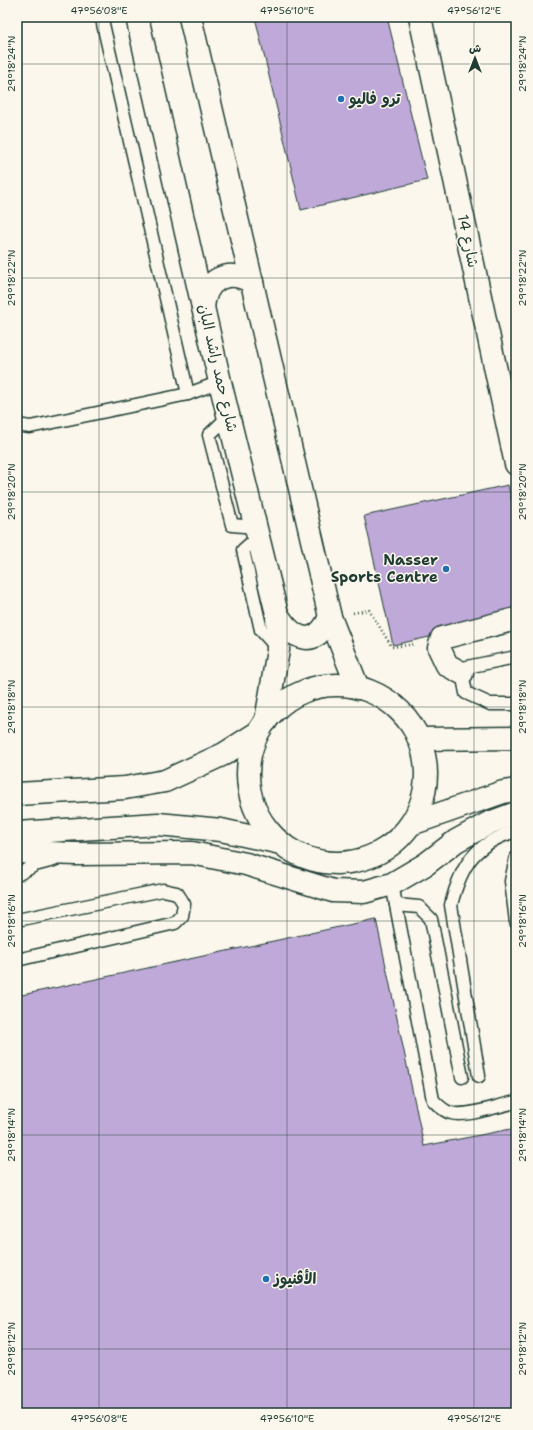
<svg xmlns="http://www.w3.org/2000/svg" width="533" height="1430" font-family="'Shantell Sans','Playpen Sans Arabic',sans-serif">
	<rect width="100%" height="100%" fill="#fbf7ec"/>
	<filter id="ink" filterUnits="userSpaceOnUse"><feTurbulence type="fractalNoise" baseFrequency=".025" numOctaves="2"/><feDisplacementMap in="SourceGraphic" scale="8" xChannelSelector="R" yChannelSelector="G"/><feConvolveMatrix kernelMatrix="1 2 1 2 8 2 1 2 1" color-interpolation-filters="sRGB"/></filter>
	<g filter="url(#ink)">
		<!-- building -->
		<g fill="#bfa9d8" stroke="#1f3d34">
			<path d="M255,17h132l40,163 -126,30z"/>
			<path d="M508,485l8,35v98l-123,27 -29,-129z"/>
			<path d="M376,919l48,227 92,-18v285h-499v-417z"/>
		</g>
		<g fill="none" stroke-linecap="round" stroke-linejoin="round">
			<!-- lane casing -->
			<g stroke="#1f3d34" stroke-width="15">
				<g id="lane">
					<path d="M103,17v7l85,370"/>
					<path d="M229,416l-20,19 23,90 24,2"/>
					<path d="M17,425l13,2 158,-33 32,-12"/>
					<path d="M258,537l-15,13 18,80 16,18"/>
					<path d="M516,657l-49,10 -5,6 4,20 24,11h26"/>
					<path d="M516,858l-5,23 5,41"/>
					<path d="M17,875l18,-10 19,-5"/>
					<path d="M392,884l41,216c5,5 10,11 18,13 15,5 49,-8 65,-11"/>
					<path d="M396,905l23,2 12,12 31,158"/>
					<path d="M17,920l146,-30 14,3 7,11 -2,12 -7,7 -158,37"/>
					<path d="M479,1076l-28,-171c10,-40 24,-62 65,-74"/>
				</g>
			</g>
			<!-- street casing -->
			<g stroke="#1f3d34" stroke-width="25">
				<g id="street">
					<path d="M420,17l96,447"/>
					<path d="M462,673l-15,-8 -8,-17 3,-10 74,-19"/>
				</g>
			</g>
			<!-- secondary casing -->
			<g stroke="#1f3d34" stroke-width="25">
				<g id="secondary">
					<path d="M137,17l83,365 57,232 1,36 -12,71"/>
					<path d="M190,17l140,600 28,71"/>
					<path d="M203,308c2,-29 24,-40 49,-26"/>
					<path d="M277,614c16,26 38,36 53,3"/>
					<circle cx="337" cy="774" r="89"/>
					<path d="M419,739l97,-1"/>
					<path d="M17,794l108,-6 40,-7 59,-27 33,-21"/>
					<path d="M411,824l92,-32 13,-2"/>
					<path d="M17,833l141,-9 63,6 60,13"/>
					<path d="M17,852l60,2 115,-1 54,11 87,27 31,1 28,-8 34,-20 30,-23 33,-18 27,-10"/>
				</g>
			</g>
			<!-- path -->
			<path stroke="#1f3d34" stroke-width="2.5" stroke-dasharray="1 3" stroke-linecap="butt" d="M353,613l16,-3 23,37 24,-3"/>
			<!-- lane -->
			<use href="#lane" stroke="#fbf7ec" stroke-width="12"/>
			<!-- street -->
			<use href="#street" stroke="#fbf7ec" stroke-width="22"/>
			<!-- secondary -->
			<use href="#secondary" stroke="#fbf7ec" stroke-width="22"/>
		</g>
	</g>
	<!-- ticks -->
	<path fill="none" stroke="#1f3d34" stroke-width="1" stroke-opacity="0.45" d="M99,17v1396M287,17v1396M474,17v1396M17,64h499M17,278h499M17,492h499M17,707h499M17,921h499M17,1135h499M17,1349h499"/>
	<!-- markers -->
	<g fill="#1f6fb2" stroke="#fbf7ec" stroke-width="1.5">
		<circle cx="341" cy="99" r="4"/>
		<circle cx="446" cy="569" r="4"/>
		<circle cx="266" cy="1279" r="4"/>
	</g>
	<g text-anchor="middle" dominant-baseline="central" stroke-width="3" stroke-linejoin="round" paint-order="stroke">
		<!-- poi labels -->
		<g font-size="15" font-weight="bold" fill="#1f3d34" stroke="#fbf7ec" text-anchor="start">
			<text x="349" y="99">ترو فاليو</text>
			<text x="438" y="560" text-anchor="end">Nasser<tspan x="438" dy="17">Sports Centre</tspan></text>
			<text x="274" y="1279">الأڤنيوز</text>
		</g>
		<!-- street labels -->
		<g font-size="15" fill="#1f3d34" stroke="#fbf7ec">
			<text transform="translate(468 241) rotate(78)">شارع 14</text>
			<text transform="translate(218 368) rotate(77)">شارع حمد راشد البان</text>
		</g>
	</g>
	<!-- margin -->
	<rect width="533" height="1430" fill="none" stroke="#fbf7ec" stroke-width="44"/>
	<!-- north arrow -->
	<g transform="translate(475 58)" stroke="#fbf7ec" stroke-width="3" paint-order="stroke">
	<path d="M0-3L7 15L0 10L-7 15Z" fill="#1f3d34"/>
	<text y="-6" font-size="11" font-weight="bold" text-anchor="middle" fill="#1f3d34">ش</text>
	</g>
	<rect x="22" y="22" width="489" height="1386" fill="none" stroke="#1f3d34" stroke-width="1.5"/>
	<g font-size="10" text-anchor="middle" fill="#1f3d34">
		<text x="99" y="14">47°56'08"E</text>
		<text x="287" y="14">47°56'10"E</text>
		<text x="474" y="14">47°56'12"E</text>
		<text transform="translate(11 64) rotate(-90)" y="4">29°18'24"N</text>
		<text transform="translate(522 64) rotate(-90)" y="4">29°18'24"N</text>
		<text transform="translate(11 278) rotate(-90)" y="4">29°18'22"N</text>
		<text transform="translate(522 278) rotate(-90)" y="4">29°18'22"N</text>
		<text transform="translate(11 492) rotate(-90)" y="4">29°18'20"N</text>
		<text transform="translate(522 492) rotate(-90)" y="4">29°18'20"N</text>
		<text transform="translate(11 707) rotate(-90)" y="4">29°18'18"N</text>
		<text transform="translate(522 707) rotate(-90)" y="4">29°18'18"N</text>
		<text transform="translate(11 921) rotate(-90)" y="4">29°18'16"N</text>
		<text transform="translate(522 921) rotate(-90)" y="4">29°18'16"N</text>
		<text transform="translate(11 1135) rotate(-90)" y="4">29°18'14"N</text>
		<text transform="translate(522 1135) rotate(-90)" y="4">29°18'14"N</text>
		<text transform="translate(11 1349) rotate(-90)" y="4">29°18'12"N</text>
		<text transform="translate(522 1349) rotate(-90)" y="4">29°18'12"N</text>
		<text x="99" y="1422">47°56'08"E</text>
		<text x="287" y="1422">47°56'10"E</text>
		<text x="474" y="1422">47°56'12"E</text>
	</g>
</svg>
